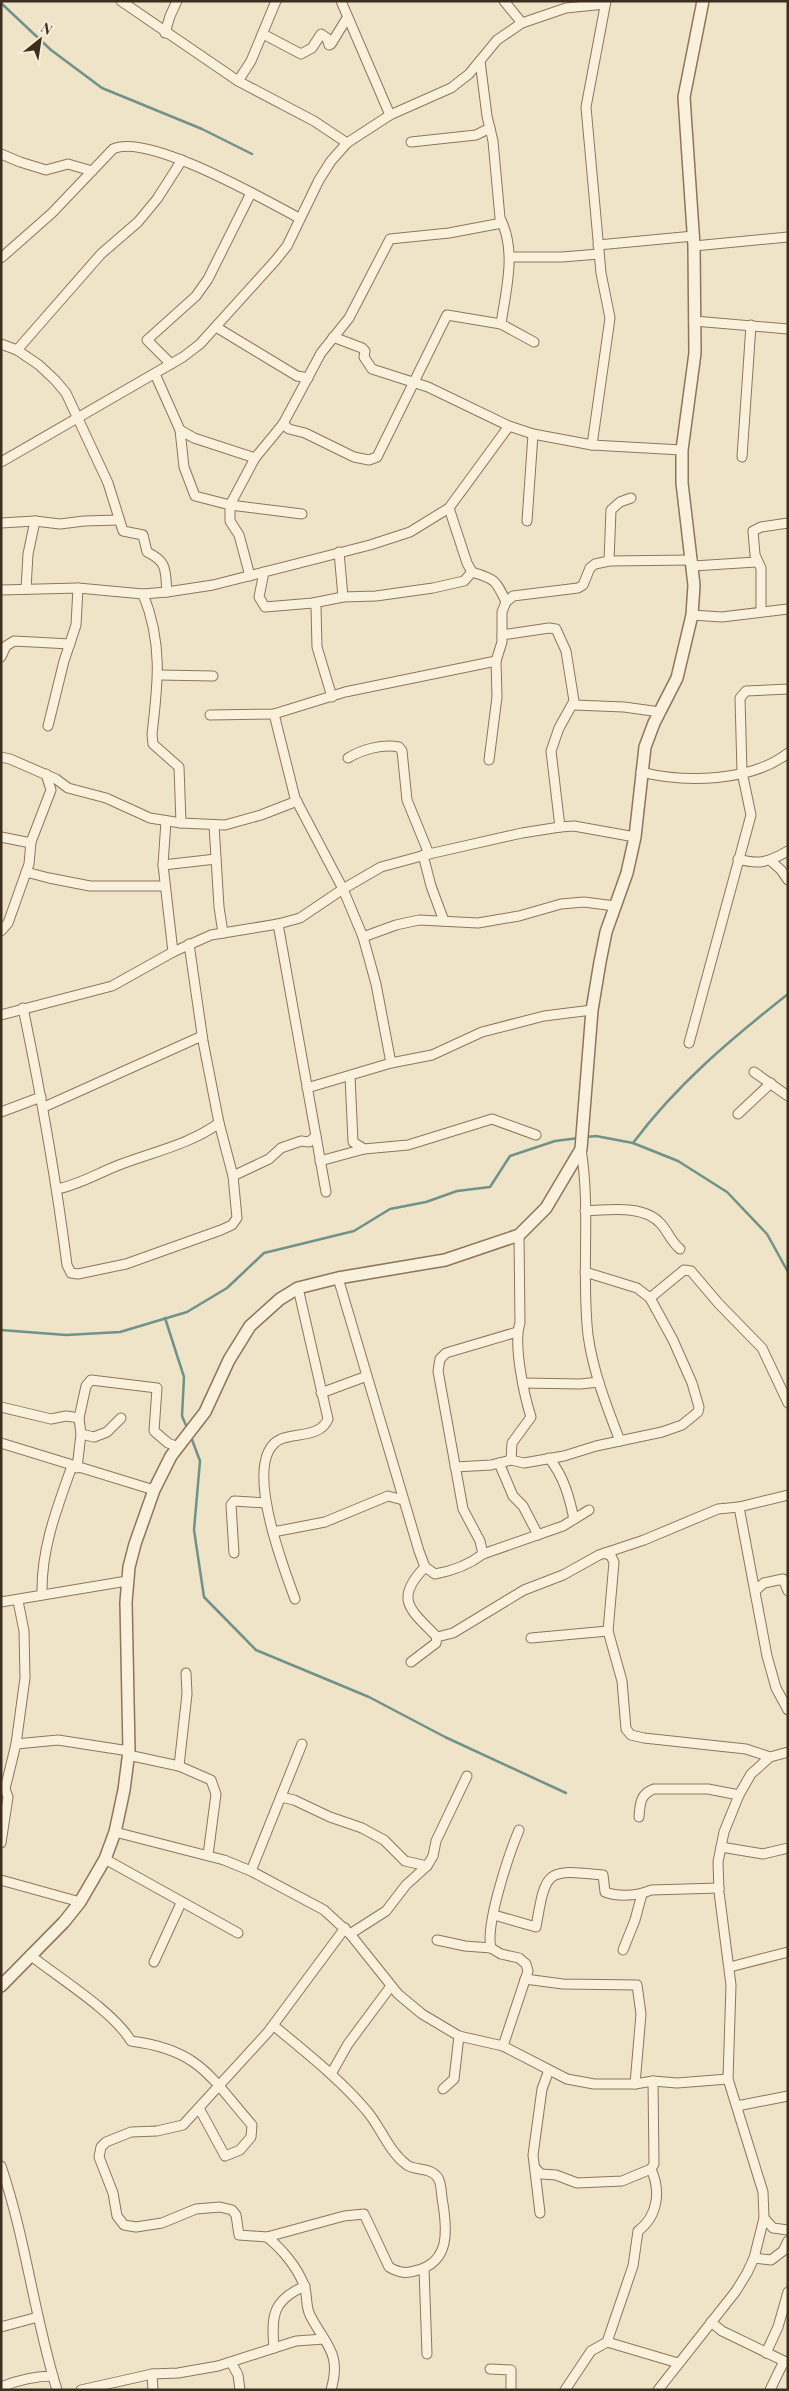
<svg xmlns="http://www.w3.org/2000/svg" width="789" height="2391" font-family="'Playfair Display',serif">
	<rect width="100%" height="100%" fill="#f0e4c8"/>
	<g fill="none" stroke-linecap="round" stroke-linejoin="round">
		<!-- stream -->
		<g stroke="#6f938a" stroke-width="2.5">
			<path d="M1,3l50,47 51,38 100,41 50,25"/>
			<path d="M585,1137l11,-1 37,7 45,18 49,31 40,42 21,38"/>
			<path d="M633,1143c44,-59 98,-104 155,-149"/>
			<path d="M165,1318l19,59 -2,39 6,14"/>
			<path d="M1,1330l65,5 54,-3 67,-20 40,-24 37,-35 90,-22 36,-22 36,-7 31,-11 33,-4 20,-31 45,-15 24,-3"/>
			<path d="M191,1437l9,24 -6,69 10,67 52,53 113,47 76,40 121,56"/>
		</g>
		<!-- minor casing -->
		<g stroke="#8d765c" stroke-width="11">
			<g id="minor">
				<path d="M121,1l117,80 76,40 33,22"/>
				<path d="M341,1l49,114"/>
				<path d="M504,1l18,22"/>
				<path d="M165,33l5,-17 7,-15"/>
				<path d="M263,34l38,20 11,-6 9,-14 6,4 2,7 2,-1 16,-26"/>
				<path d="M480,61l7,55 6,25 7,77c17,33 6,71 1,106"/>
				<path d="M238,81l13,-20 25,-60"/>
				<path d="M411,142l65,-7 14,-7"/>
				<path d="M1,154l19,8 26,8 22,-6 24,7"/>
				<path d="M598,245l96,-9"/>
				<path d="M694,246l94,-9"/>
				<path d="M510,257h52l37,-3"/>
				<path d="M1,258l51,-45 61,-64c34,-17 152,51 186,69"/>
				<path d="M694,321l94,8"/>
				<path d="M216,327l81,49 11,2"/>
				<path d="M333,337l29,11 3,3 -1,6 8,12 56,18 81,39 24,8 59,11 90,5"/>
				<path d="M1,344l16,6 22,15 16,15 11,13 42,90 15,48 20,4 4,17c21,10 18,18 20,40"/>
				<path d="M17,350l84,-96 37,-32 19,-23 25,-39"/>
				<path d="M171,364l-24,-24 49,-44 12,-17 43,-86"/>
				<path d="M155,374l25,56 4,37 11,29 35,9 72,9"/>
				<path d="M283,424l6,5 16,4 49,24 15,3 8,-3 70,-142 54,9 33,18"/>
				<path d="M180,430l14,8 61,20"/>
				<path d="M592,445l18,-127 -9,-45 -15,-166 20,-106"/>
				<path d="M742,457l9,-132"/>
				<path d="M1,462l182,-105 17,-13 75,-83 12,-15 32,-66 12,-19 16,-18 43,-28 61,-27 18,-14 28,-34 25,-17 44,-15 39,-4"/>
				<path d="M449,508l18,55 5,9c23,7 24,8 34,30"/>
				<path d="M527,521l6,-87"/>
				<path d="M1,523l34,-2 25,3 24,-3 35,-1"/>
				<path d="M339,552l4,45"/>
				<path d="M609,561l2,-51 9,-8 11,-4"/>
				<path d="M693,566l63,-4"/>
				<path d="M264,572l-5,25 6,10 48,-4 30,-6 33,-1 57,-8 31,-7 8,-9"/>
				<path d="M250,576l-11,-41 -9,-14v-16l25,-47 28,-34 38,-71 28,-35 41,-79 59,-6 53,-10"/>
				<path d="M26,589l2,-35 7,-33"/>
				<path d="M1,590l77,-2 65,6 24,-2 46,-7 157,-40 40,-13 39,-24 60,-82"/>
				<path d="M143,594c20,49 15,90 9,140l1,10 26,23 2,56"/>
				<path d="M313,603l3,4 1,40 15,50"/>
				<path d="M761,611v-43l-6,-13 -2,-24 8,-4 27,-4"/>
				<path d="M692,615l30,2 66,-8"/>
				<path d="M502,635l47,-7 7,1 10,22 8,50 -15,27 -8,23 9,76"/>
				<path d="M1,657l5,-11 8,-5 56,3"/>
				<path d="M159,675l54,1"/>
				<path d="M574,705l50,2 36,5"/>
				<path d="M274,714l21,84 48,91 20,48 13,47 15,79"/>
				<path d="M210,715l64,-1 71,-22 151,-31"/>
				<path d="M48,726l16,-65 12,-36 2,-37"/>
				<path d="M1,757l9,2 46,20 12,9 38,10 44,20 31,5 44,2 36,-10 36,-14"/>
				<path d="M348,758c15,-9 34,-14 51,-11l3,4 5,49 22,54"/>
				<path d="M489,760l8,-63 -1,-36 6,-19v-30l4,-10 7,-6 65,-8 5,-3 7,-17 5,-4 14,-3 83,-1"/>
				<path d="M641,772c44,11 110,10 147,-19"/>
				<path d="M166,821l-3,44 10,87"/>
				<path d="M214,825l5,82 4,26"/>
				<path d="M1,837l30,6"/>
				<path d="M423,855l8,31 13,35"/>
				<path d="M738,859c21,6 31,3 50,-8"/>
				<path d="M771,861l10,9 7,10"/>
				<path d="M163,865l53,-6"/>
				<path d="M26,872l23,6 41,8h74"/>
				<path d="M278,924l48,268"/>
				<path d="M1,931l7,-8 21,-59 2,-22 20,-52 -5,-16"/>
				<path d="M363,937l33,-12 23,-5 59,3 41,-7 42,-12 23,-2 31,4"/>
				<path d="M23,1008c18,86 33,171 44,257l4,8 7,1 48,-10 95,-34 11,-5 5,-7 -4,-42 -14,-53 -16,-82 -14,-97"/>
				<path d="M1,1015l111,-29 61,-34 38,-17 67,-11 22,-6 43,-29 38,-22 48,-13 93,-21 38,-6 14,-1 61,11"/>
				<path d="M689,1043l62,-228 -9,-43 -2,-74 6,-7 42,-2"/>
				<path d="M754,1072l34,24"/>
				<path d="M350,1076l3,66 11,7 44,-4 84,-26 44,16"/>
				<path d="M307,1088l84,-25 41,-8 50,-23 62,-16 48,-6"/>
				<path d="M44,1107l158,-71"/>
				<path d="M1,1112l40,-15"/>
				<path d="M738,1114l33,-31"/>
				<path d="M581,1149c10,61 0,125 7,186 5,37 19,72 32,106"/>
				<path d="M320,1161l44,-12"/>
				<path d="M233,1176l36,-17 12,-11 20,-7 8,1 7,-6"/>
				<path d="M57,1189c22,-4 41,-16 62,-24 33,-13 70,-20 100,-42"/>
				<path d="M585,1211c23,-1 59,-7 76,13 7,8 11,19 19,25"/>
				<path d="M338,1278l81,273 6,16 10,7c17,-3 35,-10 48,-20l80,-28 26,-16"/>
				<path d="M650,1298l34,-28 7,1 28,33 43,44 26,55"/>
				<path d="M523,1383l57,1 19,-2"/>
				<path d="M321,1393l46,-17"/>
				<path d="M1,1407l50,12 15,-3 13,2 2,16 13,3 13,-5 14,-14"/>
				<path d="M79,1418l7,-32 5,-6 66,8 -3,43 14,12 10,4"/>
				<path d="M1,1443l153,47"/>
				<path d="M549,1458c15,19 20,38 25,61"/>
				<path d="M511,1460l1,-17 19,-26c-7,-22 -18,-73 -11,-94l-1,-88"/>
				<path d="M499,1463l14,33 10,10 15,29"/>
				<path d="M455,1467l36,-2 20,-5 13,3 40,-7 32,-10 66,-14 20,-7 16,-13 1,-5 -7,-24 -19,-43 -23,-42 -13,-10 -52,-16"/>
				<path d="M77,1468l4,-34"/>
				<path d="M739,1507l28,149 9,32 12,22"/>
				<path d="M273,1532l52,-10 63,-26 15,4"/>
				<path d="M234,1553l-3,-48 3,-4 32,2"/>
				<path d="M605,1553l6,3 3,6 -6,69 14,50 4,48 5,6 13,3 102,11 24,8"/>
				<path d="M483,1554l-3,-13 -17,-32 -25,-138 2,-12 6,-6 71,-21"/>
				<path d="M425,1567c-32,33 -14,43 12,70"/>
				<path d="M756,1590l8,-7 19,-4 5,12"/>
				<path d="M42,1594c-1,-45 15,-86 30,-128"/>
				<path d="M295,1599c-11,-30 -55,-142 -14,-160 15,-6 40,-2 47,-20l-30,-131"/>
				<path d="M1,1602l126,-21"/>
				<path d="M531,1638l77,-7"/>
				<path d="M411,1662l25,-19 1,-6 16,-4 71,-43 39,-15 36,-20 45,-15 74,-31 21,-2 49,-12"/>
				<path d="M16,1744l42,-4 71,11"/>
				<path d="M128,1755l51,11 32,14 5,14 -8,61"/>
				<path d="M179,1766l8,-72 -1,-21"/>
				<path d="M281,1797l13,3 36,17 32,11 22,12 21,21 22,5"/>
				<path d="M639,1817c1,-13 1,-23 15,-28h54l31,6"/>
				<path d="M115,1832l109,28 27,11 73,39 26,24 48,60 24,20 37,22 44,10 64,33 27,5h41l18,-3 24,2 51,-4"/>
				<path d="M1,1843l7,-46 -3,-8 11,-45 9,-66 -1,-47 -6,-30"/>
				<path d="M721,1847l42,7 25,-6"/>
				<path d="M105,1859l133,74"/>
				<path d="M251,1871l51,-127"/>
				<path d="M1,1880l79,22"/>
				<path d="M494,1915l42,12c10,-58 10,-58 67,-52l2,17c13,5 33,4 46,-2l68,-2"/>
				<path d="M350,1934l36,-23 20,-26 21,-19 6,-10 3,-15 31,-65"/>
				<path d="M437,1940l28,6 26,2 10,6 18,4 7,6 2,7 -25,75"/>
				<path d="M491,1948c-6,-23 18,-94 28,-118"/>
				<path d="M623,1950l12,-30 7,-26"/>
				<path d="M30,1955c29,23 83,56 101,86 69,9 79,36 121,84l-1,12 -11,13 -15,6 -26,-48"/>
				<path d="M154,1962l27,-59"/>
				<path d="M730,1967l58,-15"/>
				<path d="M525,1979l38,5 74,1 4,29 -6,70"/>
				<path d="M273,2025c32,27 66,53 93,85 15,17 22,41 41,55 9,6 24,2 31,13 4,6 3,18 5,26 4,26 7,57 -25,66 -11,4 -19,3 -29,-3l-25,-53 -20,2 -77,21 -28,-2 -3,-20 -4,-5 -12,-3 -24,2 -34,14 -26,4 -12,-2 -7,-9 -4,-23 -14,-36 2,-10 5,-5 25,-10 26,-1 26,-6 85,-93 77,-104"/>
				<path d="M331,2074l17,-30 43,-58"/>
				<path d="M443,2089l11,-10 5,-43"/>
				<path d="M737,2106l51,-10"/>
				<path d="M1,2166c25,73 33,150 56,224"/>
				<path d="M535,2168l6,6 15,1 21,8 45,-2 29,-12"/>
				<path d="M540,2213l-7,-58 9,-66 7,-19"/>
				<path d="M764,2218l9,10 15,2"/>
				<path d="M267,2237c15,12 30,30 37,48 4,10 1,20 6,30 15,30 32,37 21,75"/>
				<path d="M754,2258l17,2 12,-9 5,-10"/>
				<path d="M424,2269l3,85"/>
				<path d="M711,2322l11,9 66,32"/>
				<path d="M1,2327l37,-10"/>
				<path d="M607,2342l71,21"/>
				<path d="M274,2348l22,-7 28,-2"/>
				<path d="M766,2353l12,-26 10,-35"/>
				<path d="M231,2362l7,13 2,15"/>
				<path d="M490,2369l21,1v20"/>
				<path d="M152,2374l1,16"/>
				<path d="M1,2387c17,-7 33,-11 52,-11"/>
				<path d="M81,2390l71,-16 26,-1 40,-7 56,-18c-3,-33 -1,-48 31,-62"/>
				<path d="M565,2390l26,-39 16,-9 26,-76 5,-35c20,-15 23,-40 13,-62l3,-5 -1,-83"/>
				<path d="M658,2390l78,-99 11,-18 7,-15 10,-40 -1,-26 -35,-113 3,-94 -12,-93 -1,-30 6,-30 15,-37 12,-21 19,-17 18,-5"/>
				<path d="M770,2390l14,-29"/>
			</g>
		</g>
		<!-- tertiary casing -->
		<g stroke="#8d765c" stroke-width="14">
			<path id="tertiary" d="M1,1986l63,-64 16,-20 25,-43 10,-27 9,-42 5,-39 -3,-149 3,-35 6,-23 19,-54 17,-34 34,-44 24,-52 21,-34 30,-27 18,-11 40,-10 107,-18 74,-25 27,-27 35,-59 11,-139 8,-48 6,-30 21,-59 8,-36 10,-90 9,-24 23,-45 15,-63 2,-30 -12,-102v-33l13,-97 -1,-107 -10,-149 19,-96"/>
		</g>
		<!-- minor -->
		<use href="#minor" stroke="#faf1dc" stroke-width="9"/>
		<!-- tertiary -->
		<use href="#tertiary" stroke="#faf1dc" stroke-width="11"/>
	</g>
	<!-- border -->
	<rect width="789" height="2391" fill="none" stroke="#3d2e20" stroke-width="5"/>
	<!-- north arrow -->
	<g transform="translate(40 40) rotate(30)" stroke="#f7eed8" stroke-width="4" paint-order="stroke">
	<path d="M0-4L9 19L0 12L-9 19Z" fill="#3d2e20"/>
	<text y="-8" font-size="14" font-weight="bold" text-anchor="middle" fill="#3d2e20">N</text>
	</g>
</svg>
